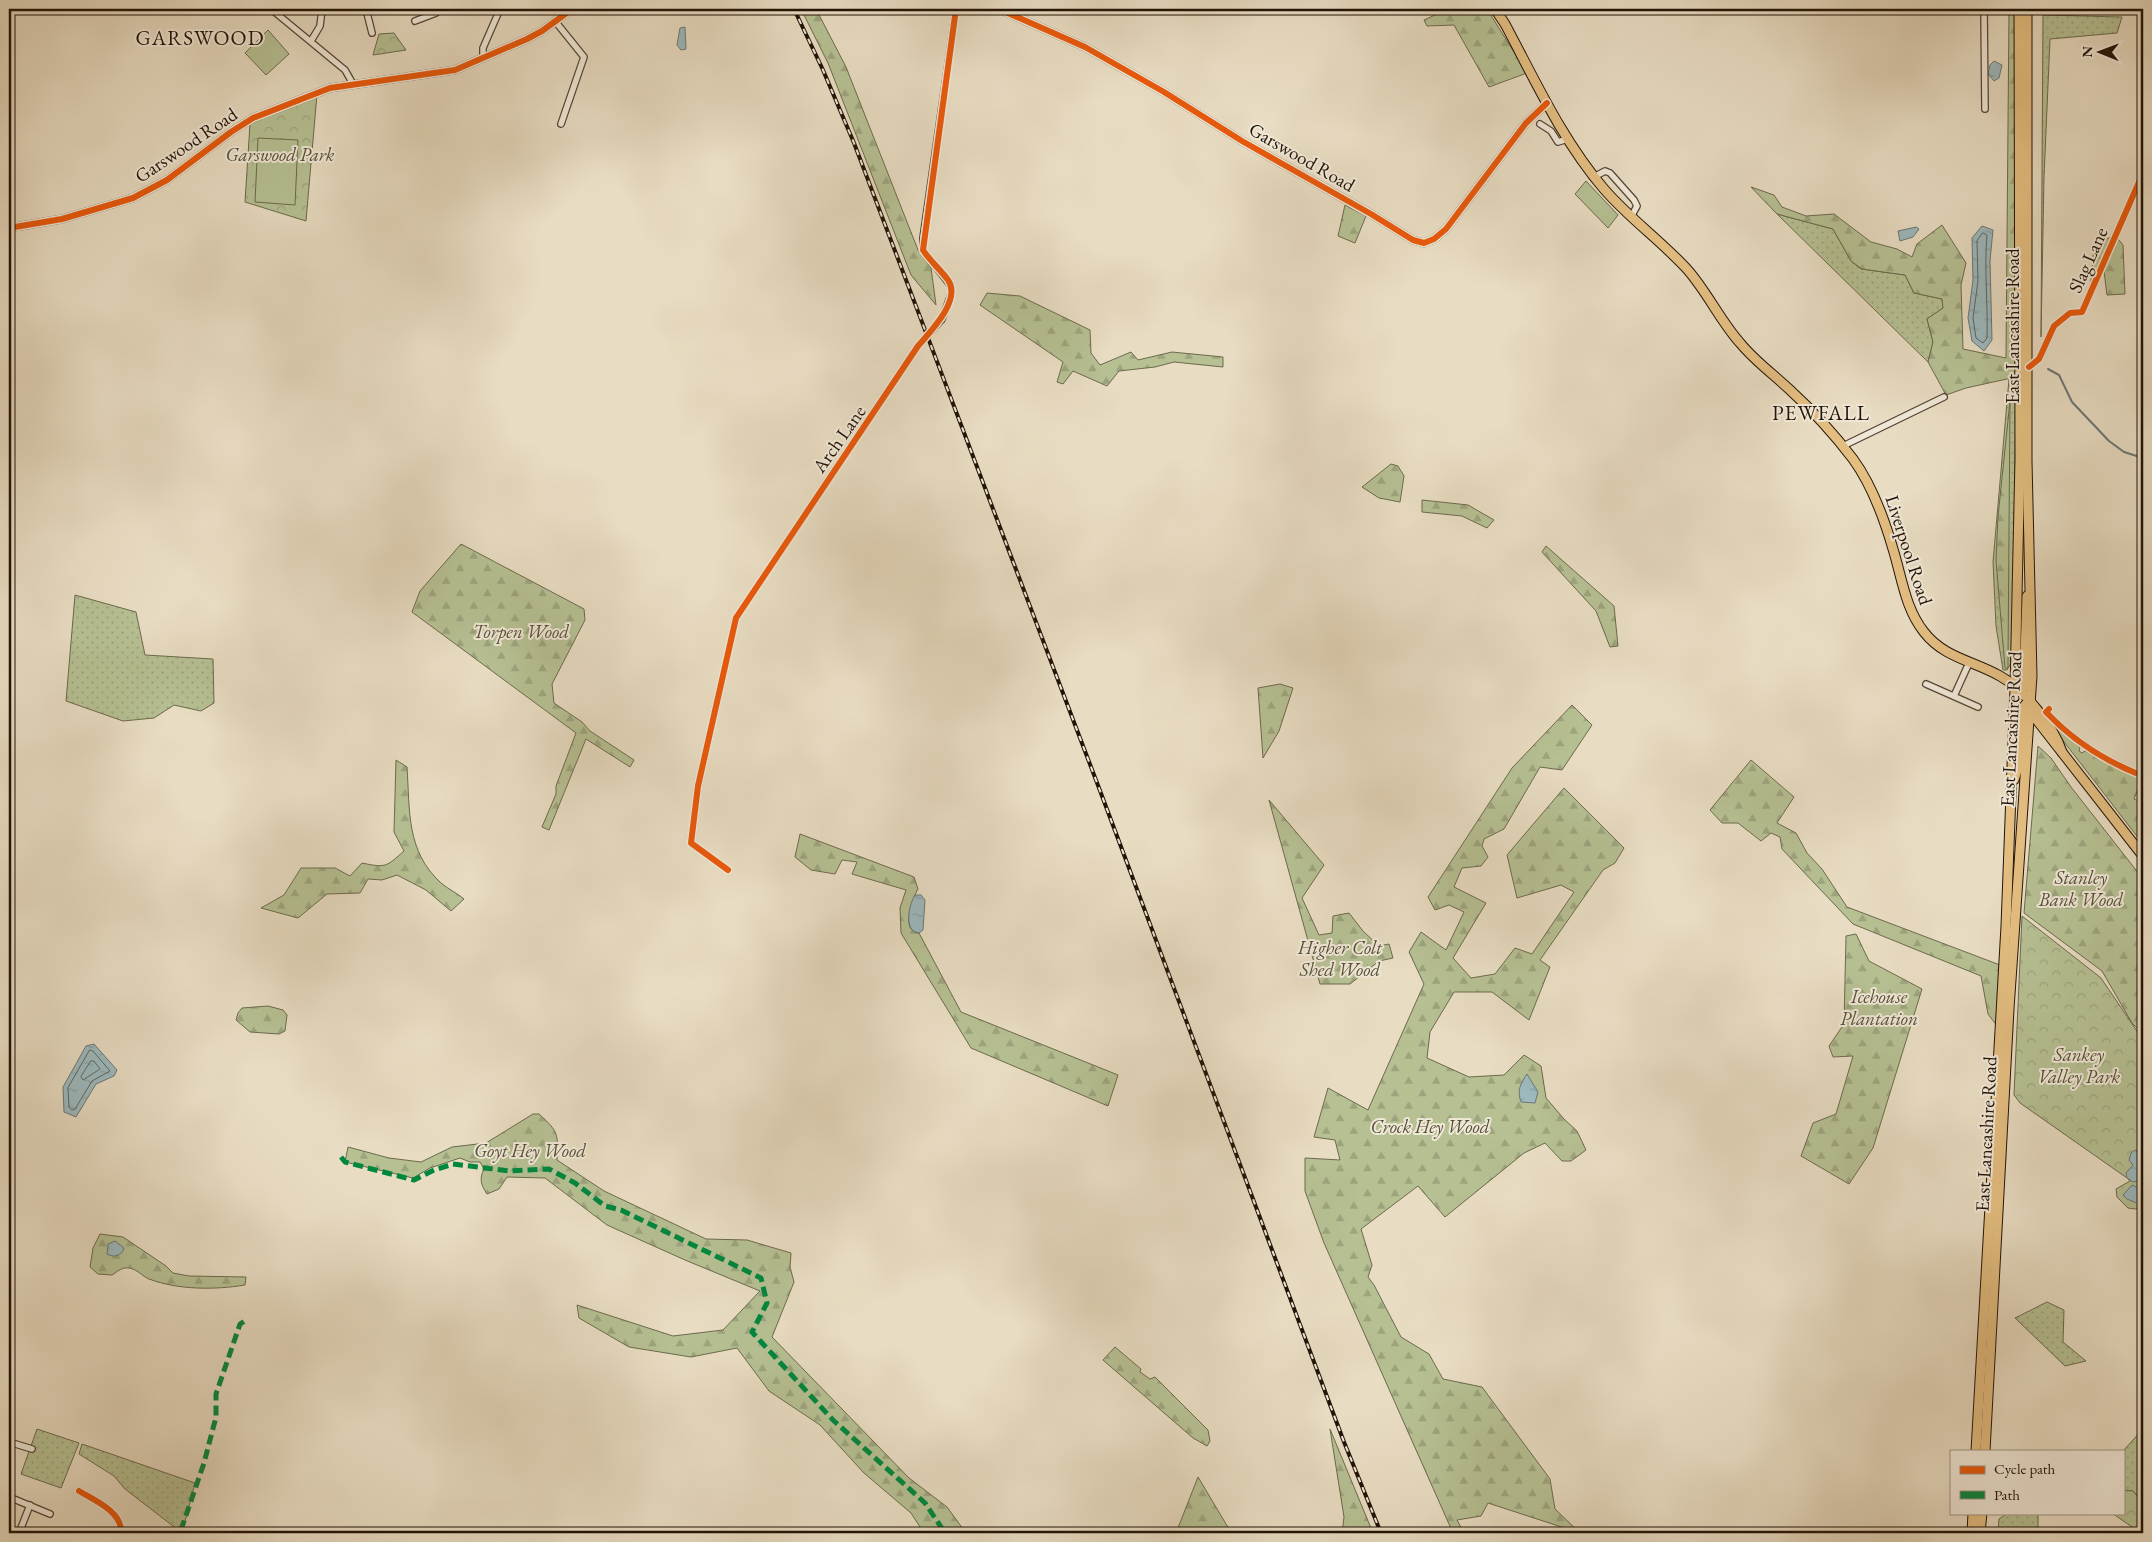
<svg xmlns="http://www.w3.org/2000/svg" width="2152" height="1542" font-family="'EB Garamond',serif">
	<defs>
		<pattern id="grass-dots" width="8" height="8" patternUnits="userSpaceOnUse" patternTransform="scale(1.25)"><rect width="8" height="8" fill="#b6c093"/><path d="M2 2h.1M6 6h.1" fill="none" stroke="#9ca47d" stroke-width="1.8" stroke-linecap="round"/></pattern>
		<pattern id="forest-firs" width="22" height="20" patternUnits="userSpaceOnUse" patternTransform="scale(1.25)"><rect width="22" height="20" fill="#b6c093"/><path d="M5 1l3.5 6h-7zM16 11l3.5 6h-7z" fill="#9ca47d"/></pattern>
		<pattern id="park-crowns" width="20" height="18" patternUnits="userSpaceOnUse" patternTransform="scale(1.25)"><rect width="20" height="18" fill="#b6c093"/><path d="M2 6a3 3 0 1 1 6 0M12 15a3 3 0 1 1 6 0" fill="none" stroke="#9ca47d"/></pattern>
		<pattern id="water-ripples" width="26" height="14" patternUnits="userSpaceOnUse" patternTransform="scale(1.25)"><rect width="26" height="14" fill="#9cb9be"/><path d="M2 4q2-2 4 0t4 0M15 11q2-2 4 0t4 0" fill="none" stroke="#869ea2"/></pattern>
	</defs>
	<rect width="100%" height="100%" fill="#e8dcc2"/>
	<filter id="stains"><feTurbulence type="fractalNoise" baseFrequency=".004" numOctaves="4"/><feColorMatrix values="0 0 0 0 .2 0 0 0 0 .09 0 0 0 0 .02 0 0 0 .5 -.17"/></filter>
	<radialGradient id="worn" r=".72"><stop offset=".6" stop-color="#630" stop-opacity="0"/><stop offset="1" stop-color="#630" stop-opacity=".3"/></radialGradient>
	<!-- grass -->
	<g fill="url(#grass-dots)" stroke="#6c6a4d">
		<path d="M2043,15l79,2 -5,16 -67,6 -6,138 -3,160z"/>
		<path d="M1777,214l56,15 18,32 10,8 44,6 9,18 28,6 1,9 -16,11 6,23 -5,20z"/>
		<path d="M2016,377l-3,241 -2,45 -4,7h-4l-7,-44 -3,-64 16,-183z"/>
		<path d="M75,595l61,17 9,43 68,4 1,44 -13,8 -27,-6 -20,13 -31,3 -57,-20z"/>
		<path d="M2047,1302l17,8 -1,32 23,19 -21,5 -50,-48z"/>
		<path d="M37,1429l42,14 -18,45 -40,-14z"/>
		<path d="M2143,1429v74l-10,-12 -10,-1v-39z"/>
		<path d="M82,1444l113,39 -13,50 -57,-44 -11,-13 -35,-22z"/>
		<path d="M2008,1513h30v14l-11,6h-29l1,-14z"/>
	</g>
	<!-- forest -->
	<g fill="url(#forest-firs)" stroke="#6c6a4d">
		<path d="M801,9h15l30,58 72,183 13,18 5,37 -25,-30 -83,-212z"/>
		<path d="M1448,9h39l40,64 -38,14 -35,-62 -27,1 -3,-6z"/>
		<path d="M2009,9h6l1,368 -50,11 -20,7 -18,-33 5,-20 -6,-23 16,-11 -1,-9 -28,-6 -9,-18 -43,-6 -11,-8 -18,-32 -56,-15 -26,-27 23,8 8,12 24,9 28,-2 37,28 26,7 15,8 5,-13 25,-19 24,38 -5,22 2,64 43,9z"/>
		<path d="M1345,205l21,11 -11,27 -17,-7z"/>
		<path d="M2111,237l7,2 5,6 2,49 -18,1 -3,-24 -6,-2 -7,12 3,-36z"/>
		<path d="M987,293l33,3 70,34 1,23 9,12 31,-13 7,8 34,-8 51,5v10l-49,-5 -19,5 -36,4 -12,15 -34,-15 -10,13 -6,-2 6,-20 -83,-57z"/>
		<path d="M2010,401l-2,261v6h-3l-9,-108 2,-43z"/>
		<path d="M1391,464l7,2 6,10 -4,26 -21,-4 -17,-11z"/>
		<path d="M1422,500l46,5 26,15 -7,8 -25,-12 -40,-4z"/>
		<path d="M461,544l123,65 1,11 -33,64 2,19 28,19 8,9 44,29 -4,7 -44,-28 -37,91 -7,-3 14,-33v-8l20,-53 -164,-121 8,-21z"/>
		<path d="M1546,546l68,60 4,40 -8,1 -14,-36 -54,-59z"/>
		<path d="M1280,684l13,4 -14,43 -16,27 -5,-70z"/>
		<path d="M1572,705l20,20 -30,45 -22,-3 -36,62 -20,10 -2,7 6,11 -7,9 -19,2 -8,19 32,16 -33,55 18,20 24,-4 20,-26 17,6 42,-62 -13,-7 -44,13 -10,-43 57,-67 60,60 -9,15 -12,7 -63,90 10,7 -21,53 -37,-28h-38l-24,40 -3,26 42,19 35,-2 20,-20 17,11 5,32 18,21 13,12 9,19 -15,11h-9l-17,-18 -21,10 -79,64 -27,-31 -57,43 11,36 -4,12 6,8 27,52 28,17 14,25 39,8 68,92 5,30 25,24 -92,-30 -7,13 -24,4 7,13h-11l-129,-290 -19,-52v-33l35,2 -5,-20 -21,-3 14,-49 40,22 56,-126 -15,-32 12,-20 25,18 18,-38 -15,-7 -14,5 -7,-13 84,-129z"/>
		<path d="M2053,723l27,24 -1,4 3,2 3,-2 57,29 -8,19 9,4v41l-92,-119z"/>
		<path d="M2038,746l13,12 20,29 72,92v155l-11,-11 -30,-52 -78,-58z"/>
		<path d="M396,760l11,7c3,44 -1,84 34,116 7,6 16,10 23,16l-13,12 -25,-21 -29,-15 -15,5 -14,-1 -8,14 -33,1 -29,24 -37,-10 23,-13 17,-27h34l15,8 12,-13c24,5 24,4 42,-12l-10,-19z"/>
		<path d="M1751,760l43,37 -17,26 19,10 11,20 15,16 25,38 153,58 -3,61 -9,-12 -7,-38 -128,-52 -71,-75 -2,-12 -9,-4 -10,8 -23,-18h-16l-12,-13z"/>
		<path d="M1269,800l55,65 -22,33 17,37 13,-2 1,-17 16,-3 14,18 16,15 10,-2 4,14 -14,3 -29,23h-30z"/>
		<path d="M800,834l114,43 4,12c-6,10 -18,43 1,44l42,79 157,63 -10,31 -137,-58 -70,-115 -1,-25 6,-18 -54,-16 5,-12 -15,-2 -7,14 -24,-4 -16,-13z"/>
		<path d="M1856,934l13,27 53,28 -49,159 -24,36 -48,-28 12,-33 23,-9 17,-58 -20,1 -4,-11 15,-22 2,-88z"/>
		<path d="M268,1006l15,4 4,5 -2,16 -6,3 -29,-2 -14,-12 2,-7 4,-5z"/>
		<path d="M533,1114h6c20,18 19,20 18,46l47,31 102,48 41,1 44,13 -1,14 4,15 -22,55 137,141 38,29 19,26h-42l-13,-20 -47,-40 -44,-48 -51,-34 -32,-43 -46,9 -62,-10 -50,-29 -2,-13 96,31 50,-6 37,-39 -75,-31 -78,-35 -62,-47 -38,-1 -8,12 -12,5c-6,-9 -8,-15 -3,-25l-4,-7h-10l-10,-4 -30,10 -17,10 -68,-16 3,-15 41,11 32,4 31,-15 34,-4z"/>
		<path d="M100,1234l23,3 43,29 7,7 16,3 57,1 -1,8c-30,5 -67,5 -96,-6 -7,-3 -12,-10 -20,-11 -7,-1 -11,3 -17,7l-14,-1 -8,-7 3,-19z"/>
		<path d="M1115,1347l26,22 -1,3 10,7 5,-2 53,53 2,11 -3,5 -14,-8 -90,-78z"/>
		<path d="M1330,1429l43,104h-31l2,-16z"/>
		<path d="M1198,1477l31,52 5,4h-58z"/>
	</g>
	<!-- park -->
	<g fill="url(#park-crowns)" stroke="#6c6a4d">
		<path d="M394,33l12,17 -33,5 6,-21z"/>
		<path d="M317,94l-11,127 -61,-19 5,-78z"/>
		<path d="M2022,916l79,62 42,62v167l-8,2 -7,-1 -11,-11 -1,-8 14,-8 -3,-3 -107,-75 -6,-8z"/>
		<path d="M2123,1490l10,1 10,12v30h-10l-1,-6 -20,-14h11z"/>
	</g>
	<!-- pitch -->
	<g fill="#b6c093" stroke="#6c6a4d">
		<path d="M268,30l21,24 -23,21 -21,-22z"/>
		<path d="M258,138l40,2 -3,65 -40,-3z"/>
		<path d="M1586,181l32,34 -10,13 -33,-34z"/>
	</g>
	<!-- water -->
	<g fill="url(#water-ripples)" stroke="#6b7775">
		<path d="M685,27l1,22 -5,1 -4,-5 3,-17z"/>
		<path d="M1994,61l8,4 -3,13 -5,3 -6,-7 2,-9z"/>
		<path d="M1982,226l11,4 -3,31 2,79 -8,11 -12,-10 -4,-23 5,-38 -1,-42z"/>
		<path d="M1916,227l3,2 -6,8 -13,4 -2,-10z"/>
		<path d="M915,895h6l4,5 -2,30 -4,3c-16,-1 -10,-29 -4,-38z"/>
		<path d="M94,1044l23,26 -3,6 -18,8 -20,33 -12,-5 -1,-25 23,-41z"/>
		<path d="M1527,1074l11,18 -3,11 -14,-1c-4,-11 -1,-18 6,-28z"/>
		<path d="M2135,1150l8,5 -5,8 5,5v12l-10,2 -6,-4 -1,-5 7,-8 -4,-5 2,-7z"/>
		<path d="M2132,1185l11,5v11l-4,3 -12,-5 -4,-4z"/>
		<path d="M115,1241l9,7c-2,8 -11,10 -17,6l1,-10z"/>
	</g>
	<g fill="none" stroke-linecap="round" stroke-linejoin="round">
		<!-- shore -->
		<g stroke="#5e6662" stroke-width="1">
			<path d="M1983,233l4,2c-3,34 1,68 0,103l-4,5 -7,-5 -3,-20 5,-37 -1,-40z"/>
			<path d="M90,1050l3,1 17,20 -18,10 -17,28 -3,1 -3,-3 -1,-19z"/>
			<path d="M91,1061h3l6,8 -17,11 -2,-3z"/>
		</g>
		<!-- stream -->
		<path stroke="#6b7775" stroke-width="2" d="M2048,369l11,6 13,27 37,39 15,11 19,6"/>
		<!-- minor casing -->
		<g stroke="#534536" stroke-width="8">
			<g id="minor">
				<path d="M271,9l74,61 8,14"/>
				<path d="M366,9l6,24"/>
				<path d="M1984,9l1,100"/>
				<path d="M415,21l21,-8 2,-4"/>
				<path d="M555,21l29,36 -23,67"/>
				<path d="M311,41l9,-15 2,-17"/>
				<path d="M483,57v-9l17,-39"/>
				<path d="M1540,124l11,7 7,11 10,-3"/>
				<path d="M1594,177l11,-6 5,2 24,27 3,6 -6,11"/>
				<path d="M942,319l9,-24v-9l-28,-36v-12l33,-229"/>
				<path d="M2029,367l10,-8 15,-33 16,-13 12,-1 61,-139"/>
				<path d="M1843,446l101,-49"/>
				<path d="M1926,684l52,23"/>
				<path d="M1954,696l15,-33"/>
				<path d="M2049,709l-3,3c27,29 61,50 97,64"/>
				<path d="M728,870l-37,-27 7,-57 38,-168 182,-272"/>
				<path d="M9,1442l23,7"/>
				<path d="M79,1491c15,9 44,21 42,42"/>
				<path d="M9,1497l41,17"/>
				<path d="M19,1533l11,-28"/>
				<path d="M180,1533l1,-3"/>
			</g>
		</g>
		<!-- tertiary casing -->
		<g stroke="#534536" stroke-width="9">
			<g id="tertiary">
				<path d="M999,9l86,38 79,45 78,49 129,73 42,26 11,3 10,-4 12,-10 80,-106 21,-20"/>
				<path d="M9,228l53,-9 71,-21 34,-18 64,-48 22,-14 77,-30 125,-18 72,-31 15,-8 30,-22"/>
			</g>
		</g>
		<!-- trunk casing -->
		<g stroke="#211307" stroke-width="11">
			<g id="trunk">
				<path d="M1495,9l10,15c30,56 57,116 99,165 25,29 56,51 82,79 21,23 34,53 55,76 14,17 32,30 48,45 23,21 45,45 64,70 19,26 31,59 40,90 9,29 12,59 31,83 20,26 50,29 76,44 24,13 54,51 62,76"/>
				<path d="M2016,694l6,-4 2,-6 3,-88"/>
				<path d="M2029,710l114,146"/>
				<path d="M2014,780l4,-13 5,-58 2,-4 6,-1"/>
				<path d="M1976,1451l30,-525 9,-238 5,-230 -1,-449"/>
				<path d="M1985,1451l24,-442 23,-333 -5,-215v-452"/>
				<path d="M1972,1533l1,-20"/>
				<path d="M1980,1533l2,-20"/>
			</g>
		</g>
		<!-- minor -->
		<use href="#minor" stroke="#f0e8d7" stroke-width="5.5"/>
		<!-- tertiary -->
		<use href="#tertiary" stroke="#f0e8d7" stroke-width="7"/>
		<!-- trunk -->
		<use href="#trunk" stroke="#e4be81" stroke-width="9"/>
		<!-- rail casing -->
		<g stroke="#211307" stroke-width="4">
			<path id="rail" d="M794,9l29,61 31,73 245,645 245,654 37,91"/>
		</g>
		<!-- rail -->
		<use href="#rail" stroke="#f0e8d7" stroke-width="2" stroke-dasharray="5.5" stroke-linecap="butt"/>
		<!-- minor-bridge casing -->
		<g stroke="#534536" stroke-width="8" stroke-linecap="butt">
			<path id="minor-bridge" d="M918,346l24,-27"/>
		</g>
		<!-- minor-bridge -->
		<use href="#minor-bridge" stroke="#f0e8d7" stroke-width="5.5"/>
		<!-- quiet -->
		<g stroke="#00873e" stroke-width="5" stroke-dasharray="10 5" stroke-linecap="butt">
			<path d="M341,1157l4,5 69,18 20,-10 19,-6 57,7 39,-2 26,14 30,23 16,4 140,68 6,25 -15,29 81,88 92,83 20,30"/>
			<path d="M181,1530l23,-67 12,-46v-23l24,-70 8,-5"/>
		</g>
		<!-- cycleway casing -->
		<g stroke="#f0e8d7" stroke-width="9">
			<g id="cycleway">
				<path d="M999,9l86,38 79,45 78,49 129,73 42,26 11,3 10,-4 12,-10 80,-106 21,-20"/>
				<path d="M9,228l53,-9 71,-21 34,-18 64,-48 22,-14 77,-30 125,-18 72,-31 15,-8 30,-22"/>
				<path d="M2029,367l10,-8 15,-33 16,-13 12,-1 61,-139"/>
				<path d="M2049,709l-3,3c27,29 61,50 97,64"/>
				<path d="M728,870l-37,-27 7,-57 38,-168 182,-272c12,-14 44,-46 30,-66 -8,-11 -18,-19 -25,-30l33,-241"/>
				<path d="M79,1491c15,9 44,21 42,42"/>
			</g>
		</g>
		<!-- cycleway -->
		<use href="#cycleway" stroke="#e8590c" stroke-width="6"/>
	</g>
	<g text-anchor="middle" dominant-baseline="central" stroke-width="4" stroke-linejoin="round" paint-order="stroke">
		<!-- street labels -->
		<g font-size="19" fill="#211307" stroke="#f0e8d7">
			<text transform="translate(186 145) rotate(-34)">Garswood Road</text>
			<text transform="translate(1302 157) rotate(30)">Garswood Road</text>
			<text transform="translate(2088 260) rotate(-66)">Slag Lane</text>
			<text transform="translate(2012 326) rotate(-90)">East Lancashire Road</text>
			<text transform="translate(839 439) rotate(-55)">Arch Lane</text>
			<text transform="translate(1909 550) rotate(72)">Liverpool Road</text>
			<text transform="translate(2011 729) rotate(-87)">East Lancashire Road</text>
			<text transform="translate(1986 1134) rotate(-87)">East Lancashire Road</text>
		</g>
		<!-- park labels -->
		<g font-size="19" font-style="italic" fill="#555038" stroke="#f0e8d7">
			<text x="280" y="154">Garswood Park</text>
			<text x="521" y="631">Torpen Wood</text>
			<text x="2081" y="877">Stanley<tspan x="2081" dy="22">Bank Wood</tspan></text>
			<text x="1340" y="947">Higher Colt<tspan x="1340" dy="22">Shed Wood</tspan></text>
			<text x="1879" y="996">Icehouse<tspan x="1879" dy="22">Plantation</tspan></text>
			<text x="2079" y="1054">Sankey<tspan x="2079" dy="22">Valley Park</tspan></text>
			<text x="1430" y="1126">Crock Hey Wood</text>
			<text x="530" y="1150">Goyt Hey Wood</text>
		</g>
		<!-- quarter labels -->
		<g font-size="21" letter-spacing="1" fill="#211307" stroke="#f0e8d7">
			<text x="200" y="37">GARSWOOD</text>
			<text x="1821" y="412">PEWFALL</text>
		</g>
	</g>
	<!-- margin -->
	<rect width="2152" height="1542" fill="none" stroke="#e8dcc2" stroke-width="30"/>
	<rect x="10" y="10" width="2132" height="1522" fill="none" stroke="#211307" stroke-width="2.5"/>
	<rect x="15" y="15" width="2122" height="1512" fill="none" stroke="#211307"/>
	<!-- legend -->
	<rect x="1950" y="1450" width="175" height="65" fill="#f0e8d7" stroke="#9d9384"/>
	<rect x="1960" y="1466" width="25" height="8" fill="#e8590c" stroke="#9d9384"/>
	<text x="1994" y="1474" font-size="15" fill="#211307">Cycle path</text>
	<rect x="1960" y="1491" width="25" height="8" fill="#00873e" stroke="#9d9384"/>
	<text x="1994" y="1500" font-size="15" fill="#211307">Path</text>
	<!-- north arrow -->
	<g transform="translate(2100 52) rotate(271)" stroke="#f0e8d7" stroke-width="4" paint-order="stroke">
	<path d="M0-4L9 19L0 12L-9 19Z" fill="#211307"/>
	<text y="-8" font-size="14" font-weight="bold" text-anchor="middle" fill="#211307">N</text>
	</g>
	<rect width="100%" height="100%" filter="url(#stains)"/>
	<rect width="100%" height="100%" fill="url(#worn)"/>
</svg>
